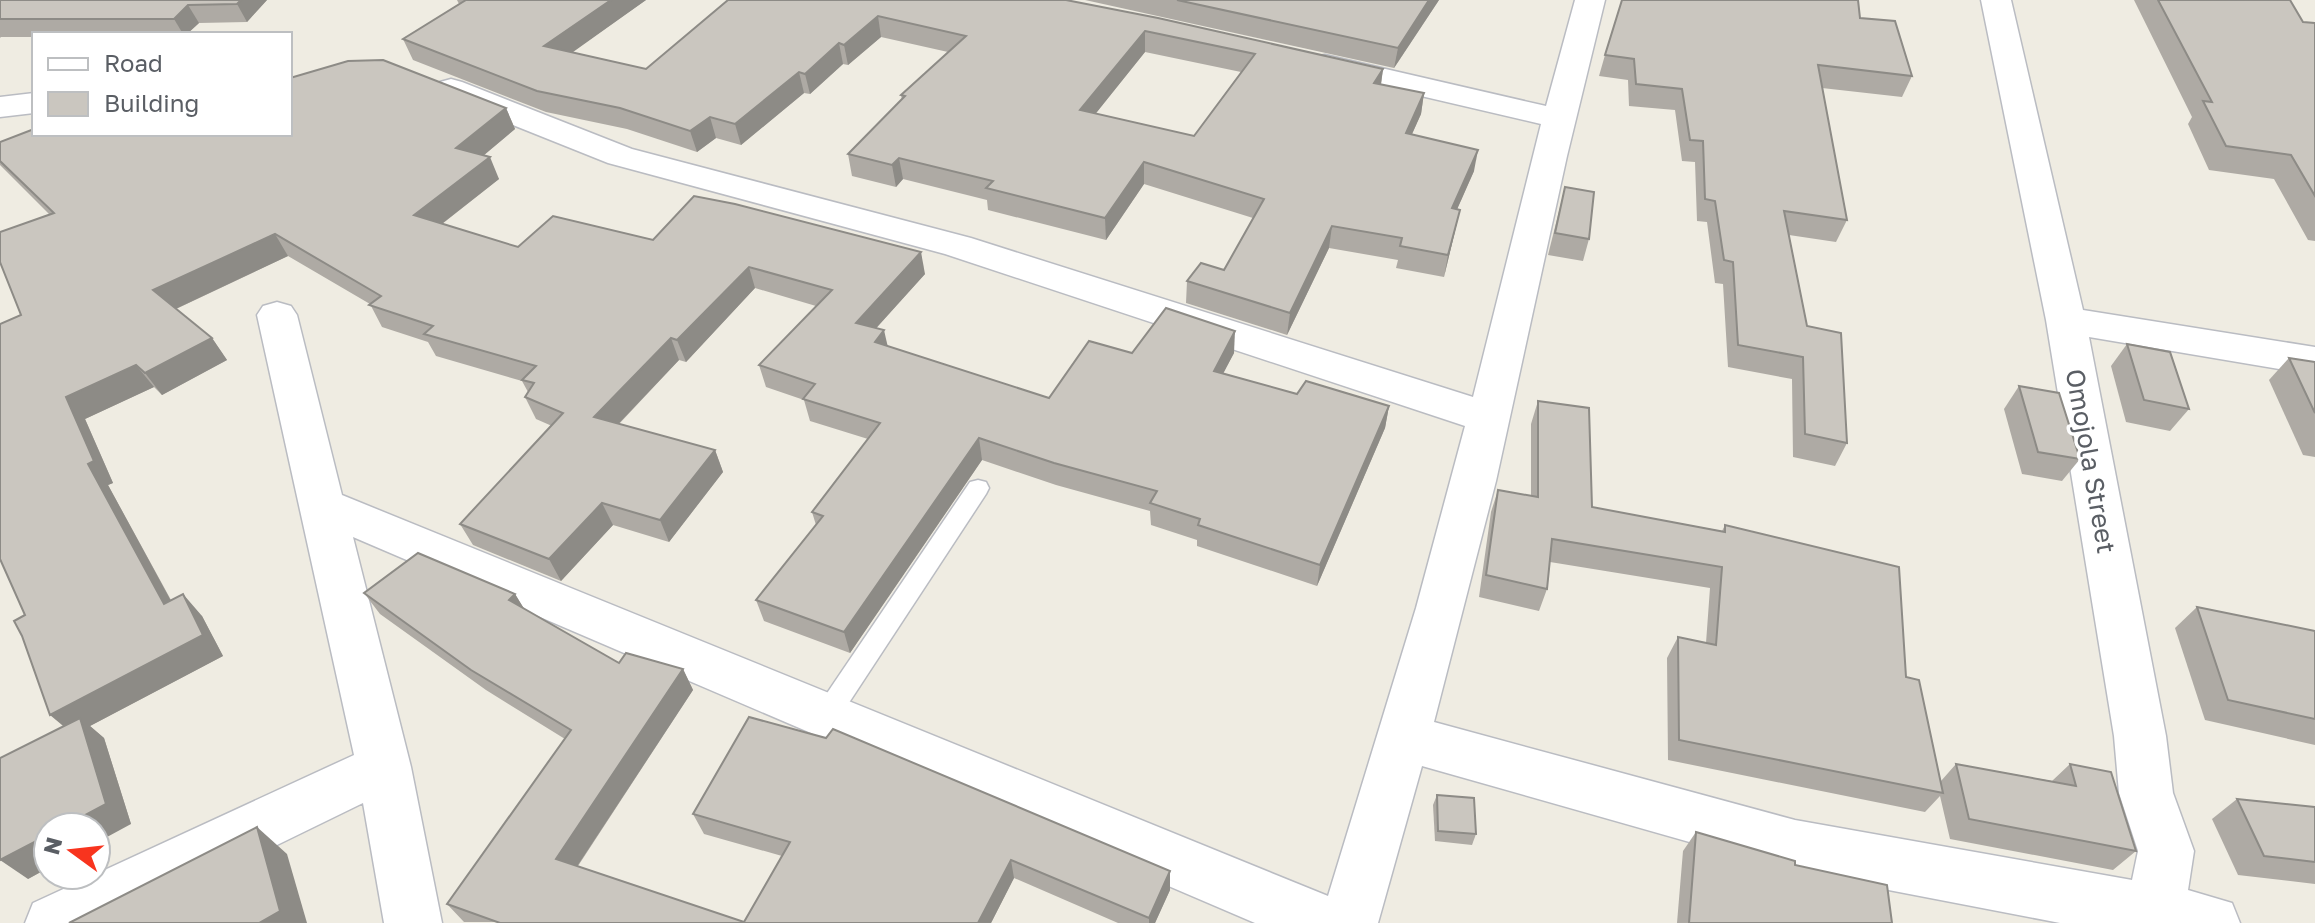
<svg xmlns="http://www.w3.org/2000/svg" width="2315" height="923" font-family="'Golos Text',sans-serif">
	<rect width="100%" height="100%" fill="#efece2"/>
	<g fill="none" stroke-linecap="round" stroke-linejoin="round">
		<!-- lane casing -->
		<g stroke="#babcc2" stroke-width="3">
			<path id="lane" d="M978,480l8,2 3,6 -3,6 -151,230 -9,3 -9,-3 -4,-8 4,-8 153,-226z"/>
		</g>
		<!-- street casing -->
		<g stroke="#babcc2" stroke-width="3">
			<g id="street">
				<path d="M1575,0h30l-38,156 -71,325 -62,241 361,98 337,60 6,-29 -19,-58 -5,-57 -68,-416 -65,-320h30l72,310 232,37v28l-226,-38 77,399 7,57 21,58 -6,39 44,13 8,20h-180l-265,-51 -373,-106 -44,157h-123l-902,-386 58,230 31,156h-58l-21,-120 -246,120h-92l8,-20 321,-148 -97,-440 6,-9 14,-4 14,4 6,9 45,180 986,401 88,-288 49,-182 -520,-172 -337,-91 -168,-67 -5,-7 5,-7 11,-3 11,3 170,67 339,89 502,159 68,-273 -227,-53 -5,-7 5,-7 11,-2 221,51z"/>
				<path d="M34,93v20l-34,4v-20z"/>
			</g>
		</g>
		<!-- lane -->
		<use href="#lane" fill="#fff" fill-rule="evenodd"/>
		<!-- street -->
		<use href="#street" fill="#fff" fill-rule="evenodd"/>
	</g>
	<!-- wall -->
	<g fill="#aeaaa4" fill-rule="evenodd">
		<path d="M0,0h267l-20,22 -48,1 -12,11h-153v3h-33l-1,1z"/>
		<path d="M457,0h189l-74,52 74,17 82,-69h338l317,69 -2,16 43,8 -3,21 -9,20 62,37 -17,38 3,1 -16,67 -48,-9 2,-8 -69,-12 -42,87 -101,-32 1,-22 37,-11 29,-52 -109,-34 -38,56 -118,-30 -1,-10 -84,-21 -7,8 -44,-11 -4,-22 54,-54 -1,-5 47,-43 -67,-15 -33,28 -5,-1 -33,30 -6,-1 -63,52 -25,-7 -19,14 -70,-23 -81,-17 -133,-52 -10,-21 56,-35zM1145,52l96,20 -47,64 -99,-22z"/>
		<path d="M1085,0h354l-45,68z"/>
		<path d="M2134,0h156l13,22 12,1v218l-7,-1 -34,-61 -65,-9 -21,-46 4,-7z"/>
		<path d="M1860,18l52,58 -10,21 -80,-9 25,132 -11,22 -47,-7 18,91 40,117 -12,23 -42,-9 -1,-78 -64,-12 -5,-83 -8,-1 -8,-61 -10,-1 -2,-59 -13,-1 -7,-51 -46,-4 -1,-26 -29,-4 6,-21z"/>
		<path d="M506,108l9,21 -32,27 16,23 -57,45 76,23 135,-7 272,34 -49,54 12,18 161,52 83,-45h102l-11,20 74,21 92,12 -4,22 -68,158 -120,-40v-6l-46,-15 -1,-14 -94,-26 -74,-25 -132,193 -86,-32 -8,-21 60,-75 -4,-13 56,-73 -58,-18 -6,-21 -38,-13 -7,-22 57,-59 -61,-18 -69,74 -7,-2 -60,64 96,26 8,22 -54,70 -56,-17 -52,56 -88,-36 -13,-21 92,-98 -16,-7 -11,-22 3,-5 -6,-11 -86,-25 -8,-14 -46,-15 -12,-23 -82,-48 -112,53 36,29 15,22 -65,35 -8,-8 -69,32 28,64 -5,2 63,115 31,16 21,40 -133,70 14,12 27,86 -83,3v41l-20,11 35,-153 -38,-111 -4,-300 29,-100 -50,-50v-23l34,-8z"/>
		<path d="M1565,187l24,52 -6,22 -35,-6z"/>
		<path d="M2127,344l62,65 -19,22 -44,-9 -15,-56z"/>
		<path d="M2289,358l26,4v95l-12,-2 -34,-75z"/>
		<path d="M2019,386l61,73 -18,22 -40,-7 -18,-65z"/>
		<path d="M1538,401l54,106 130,24 3,-6 181,152 35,104 15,-17 96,17 18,-17 66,87 -23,19 -163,-31 -10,-43 -15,16 -257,-52 -1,-102 11,-21 28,6 4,-55 -160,-26 -3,27 -8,22 -60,-14 12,-85 7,-22 33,6v-72z"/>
		<path d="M364,593l151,1 9,15 95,54 64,6 10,21 -115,176 166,56 38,-66 -78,-22 -11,-20 56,-97 421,173 -15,33h-37l-104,-45 -23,45 -527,-1 -17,-18 118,-165 -79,-49 -106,-76z"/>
		<path d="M2197,607l118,24v114l-110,-25 -30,-92z"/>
		<path d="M1437,795l39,39 -4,11 -37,-4 -2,-36z"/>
		<path d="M2237,799l78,8v77l-77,-9 -26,-56z"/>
		<path d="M1696,832l99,33 97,58h-215l6,-72z"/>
	</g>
	<!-- shaded-wall -->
	<g fill="#8d8b86">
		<path d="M241,0h26l-20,22 -10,-18z"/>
		<path d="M611,0h35l-94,67 -8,-21z"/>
		<path d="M1429,0h10l-45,68 4,-20z"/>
		<path d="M188,5l11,18 -12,11h-4l-9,-15z"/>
		<path d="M878,16l3,21 -33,28 -4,-20z"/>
		<path d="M1145,31v21l-64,80 -1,-22z"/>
		<path d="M839,43l4,21 -33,30 -5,-20z"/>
		<path d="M1383,69l-3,21 -6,-7z"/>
		<path d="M799,72l5,21 -63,52 -6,-21z"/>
		<path d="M1424,93l-3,21 -18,40 3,-21z"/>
		<path d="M506,108l9,21 -49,41 -10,-22z"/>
		<path d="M710,117l6,21 -19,14 -7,-21z"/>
		<path d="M1478,150l-4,21 -26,59 4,-22z"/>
		<path d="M490,157l9,22 -74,58 -11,-22z"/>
		<path d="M899,158l4,21 -7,8 -4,-22z"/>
		<path d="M1144,162v22l-38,56 -1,-22z"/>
		<path d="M1460,210l-5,21 -11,46 4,-22z"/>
		<path d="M1332,226l-3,22 -42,87 3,-22z"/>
		<path d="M275,234l13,22 -119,56 -16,-22z"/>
		<path d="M921,252l4,22 -64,71 -5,-22z"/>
		<path d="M749,267l6,21 -69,74 -9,-22z"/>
		<path d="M884,330l5,22 -14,-10z"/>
		<path d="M1235,331l-1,22 -21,40 1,-22z"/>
		<path d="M212,338l15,22 -65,35 -17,-22z"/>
		<path d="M671,338l8,22 -75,79 -10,-22z"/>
		<path d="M136,365l18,22 -69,32 28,64 -5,2 76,140 -20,-21 -76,-140 -22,-67z"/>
		<path d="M1389,406l-4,22 -68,158 3,-21z"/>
		<path d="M979,438l3,22 -132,193 -6,-21z"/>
		<path d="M715,450l8,22 -54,70 -9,-22z"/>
		<path d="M602,503l11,22 -52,56 -12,-22z"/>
		<path d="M183,594l19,22 21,40 -133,70 14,12 27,86 -35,19v-16h-33l11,-92 -24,-20z"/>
		<path d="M515,594l13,21 -19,-15z"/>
		<path d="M683,669l10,21 -123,187 -14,-18z"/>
		<path d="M257,827l30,27 20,69h-48z"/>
		<path d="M48,835v33l-20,11 -28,-19z"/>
		<path d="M1011,860l3,18 -23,45h-13z"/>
		<path d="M1170,871v19l-15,33h-6v-5z"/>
	</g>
	<!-- building -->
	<g fill="#cac6bf" stroke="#8d8b86" stroke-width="2" fill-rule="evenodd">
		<path d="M0,0h241l-4,4 -49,1 -14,14h-174z"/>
		<path d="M466,0h145l-67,46 102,23 82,-69h338l92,18 225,51 -9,14 50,10 -18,40 72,17 -26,58 8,2 -12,45 -48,-9 2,-8 -70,-12 -42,87 -103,-32 14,-18 23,7 40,-71 -120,-37 -39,56 -119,-30 7,-7 -94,-23 -7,7 -44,-11 57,-58 -4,-1 65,-59 -88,-20 -34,29 -5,-2 -34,31 -6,-2 -64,52 -25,-7 -20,14 -70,-23 -83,-17 -134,-52zM1145,31l110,23 -61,82 -114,-26z"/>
		<path d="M1177,0h252l-31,48z"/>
		<path d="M1622,0h236l2,18 35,3 17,55 -94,-11 29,155 -63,-9 23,115 34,7 6,110 -42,-9 -2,-77 -65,-12 -5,-83 -9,-2 -9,-59 -10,-2 -2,-58 -13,-1 -8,-51 -46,-5 -2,-25 -29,-4z"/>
		<path d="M2158,0h132l13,22 12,1v173l-24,-41 -65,-9 -23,-45 9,1z"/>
		<path d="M383,60l123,48 -50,40 34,9 -76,58 104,32 35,-31 100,24 41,-44 41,8 186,48 -65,71 28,7 -9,12 174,56 40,-57 43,12 34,-45 69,23 -21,40 83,23 9,-13 83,25 -69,159 -122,-40 2,-6 -50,-16 7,-12 -103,-28 -75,-25 -135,194 -88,-32 67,-84 -11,-4 68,-89 -77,-24 12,-15 -56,-19 73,-75 -83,-23 -72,73 -6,-2 -77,79 121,33 -55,70 -58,-17 -53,56 -89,-35 103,-111 -38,-16 9,-14 -12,-3 14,-14 -112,-32 9,-8 -64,-21 12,-9 -106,-62 -122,56 59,48 -67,35 -9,-8 -70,32 28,64 -6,3 76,140 19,-10 20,41 -153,80 -28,-79 -8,-15 11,-6 -25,-56v-235l21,-9 -21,-53v-30l54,-19 -54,-52v-19l34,-13v5h256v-56l58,-17z"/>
		<path d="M1565,187l29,5 -5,47 -34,-6z"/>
		<path d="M2127,344l43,8 19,57 -45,-9z"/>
		<path d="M2289,358l26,4v51z"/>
		<path d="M2019,386l40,7 21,66 -42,-7z"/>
		<path d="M1538,401l51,7 3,99 133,25v-7l174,42 7,110 13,3 24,113 -264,-53 -1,-103 38,8 6,-78 -170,-28 -5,50 -61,-14 12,-85 40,7z"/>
		<path d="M418,553l97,41 -6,6 110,63 7,-10 57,16 -127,190 188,63 46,-80 -97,-28 56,-97 77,21 7,-9 337,142 -21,47 -138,-58 -33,63h-478l-53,-19 124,-174 -100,-60 -107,-77z"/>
		<path d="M2197,607l118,24v88l-87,-19z"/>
		<path d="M80,718l26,86 -43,23h-15v8l-48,25v-102z"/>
		<path d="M1956,764l120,22 -6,-22 41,8 25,79 -167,-32z"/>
		<path d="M1437,795l37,3 2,36 -38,-3z"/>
		<path d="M2237,799l78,8v55l-51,-6z"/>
		<path d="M257,827l23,84 -21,12h-190z"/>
		<path d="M1696,832l99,29v4l92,20 5,38h-203z"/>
	</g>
	<g text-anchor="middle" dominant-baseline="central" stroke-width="7" stroke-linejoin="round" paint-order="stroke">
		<!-- street labels -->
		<g font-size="26" fill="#5a5e64" stroke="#fff">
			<text transform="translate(2091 461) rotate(80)">Omojola Street</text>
		</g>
	</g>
	<!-- legend -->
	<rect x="32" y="32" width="260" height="104" fill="#ffffff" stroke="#bdbfc1" stroke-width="2"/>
	<rect x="48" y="58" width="40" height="12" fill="#ffffff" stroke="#bdbfc1" stroke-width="2"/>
	<text x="104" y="72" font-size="24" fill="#5a5e64">Road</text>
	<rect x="48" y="92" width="40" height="24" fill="#cac6bf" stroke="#bdbfc1" stroke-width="2"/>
	<text x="104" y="112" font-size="24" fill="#5a5e64">Building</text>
	<!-- north arrow -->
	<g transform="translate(72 851) rotate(285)"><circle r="38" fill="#ffffff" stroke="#bdbfc1" stroke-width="2"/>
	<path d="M0-6L14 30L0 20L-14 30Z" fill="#f8341e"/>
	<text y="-12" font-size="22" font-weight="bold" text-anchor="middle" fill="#5a5e64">N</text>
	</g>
</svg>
